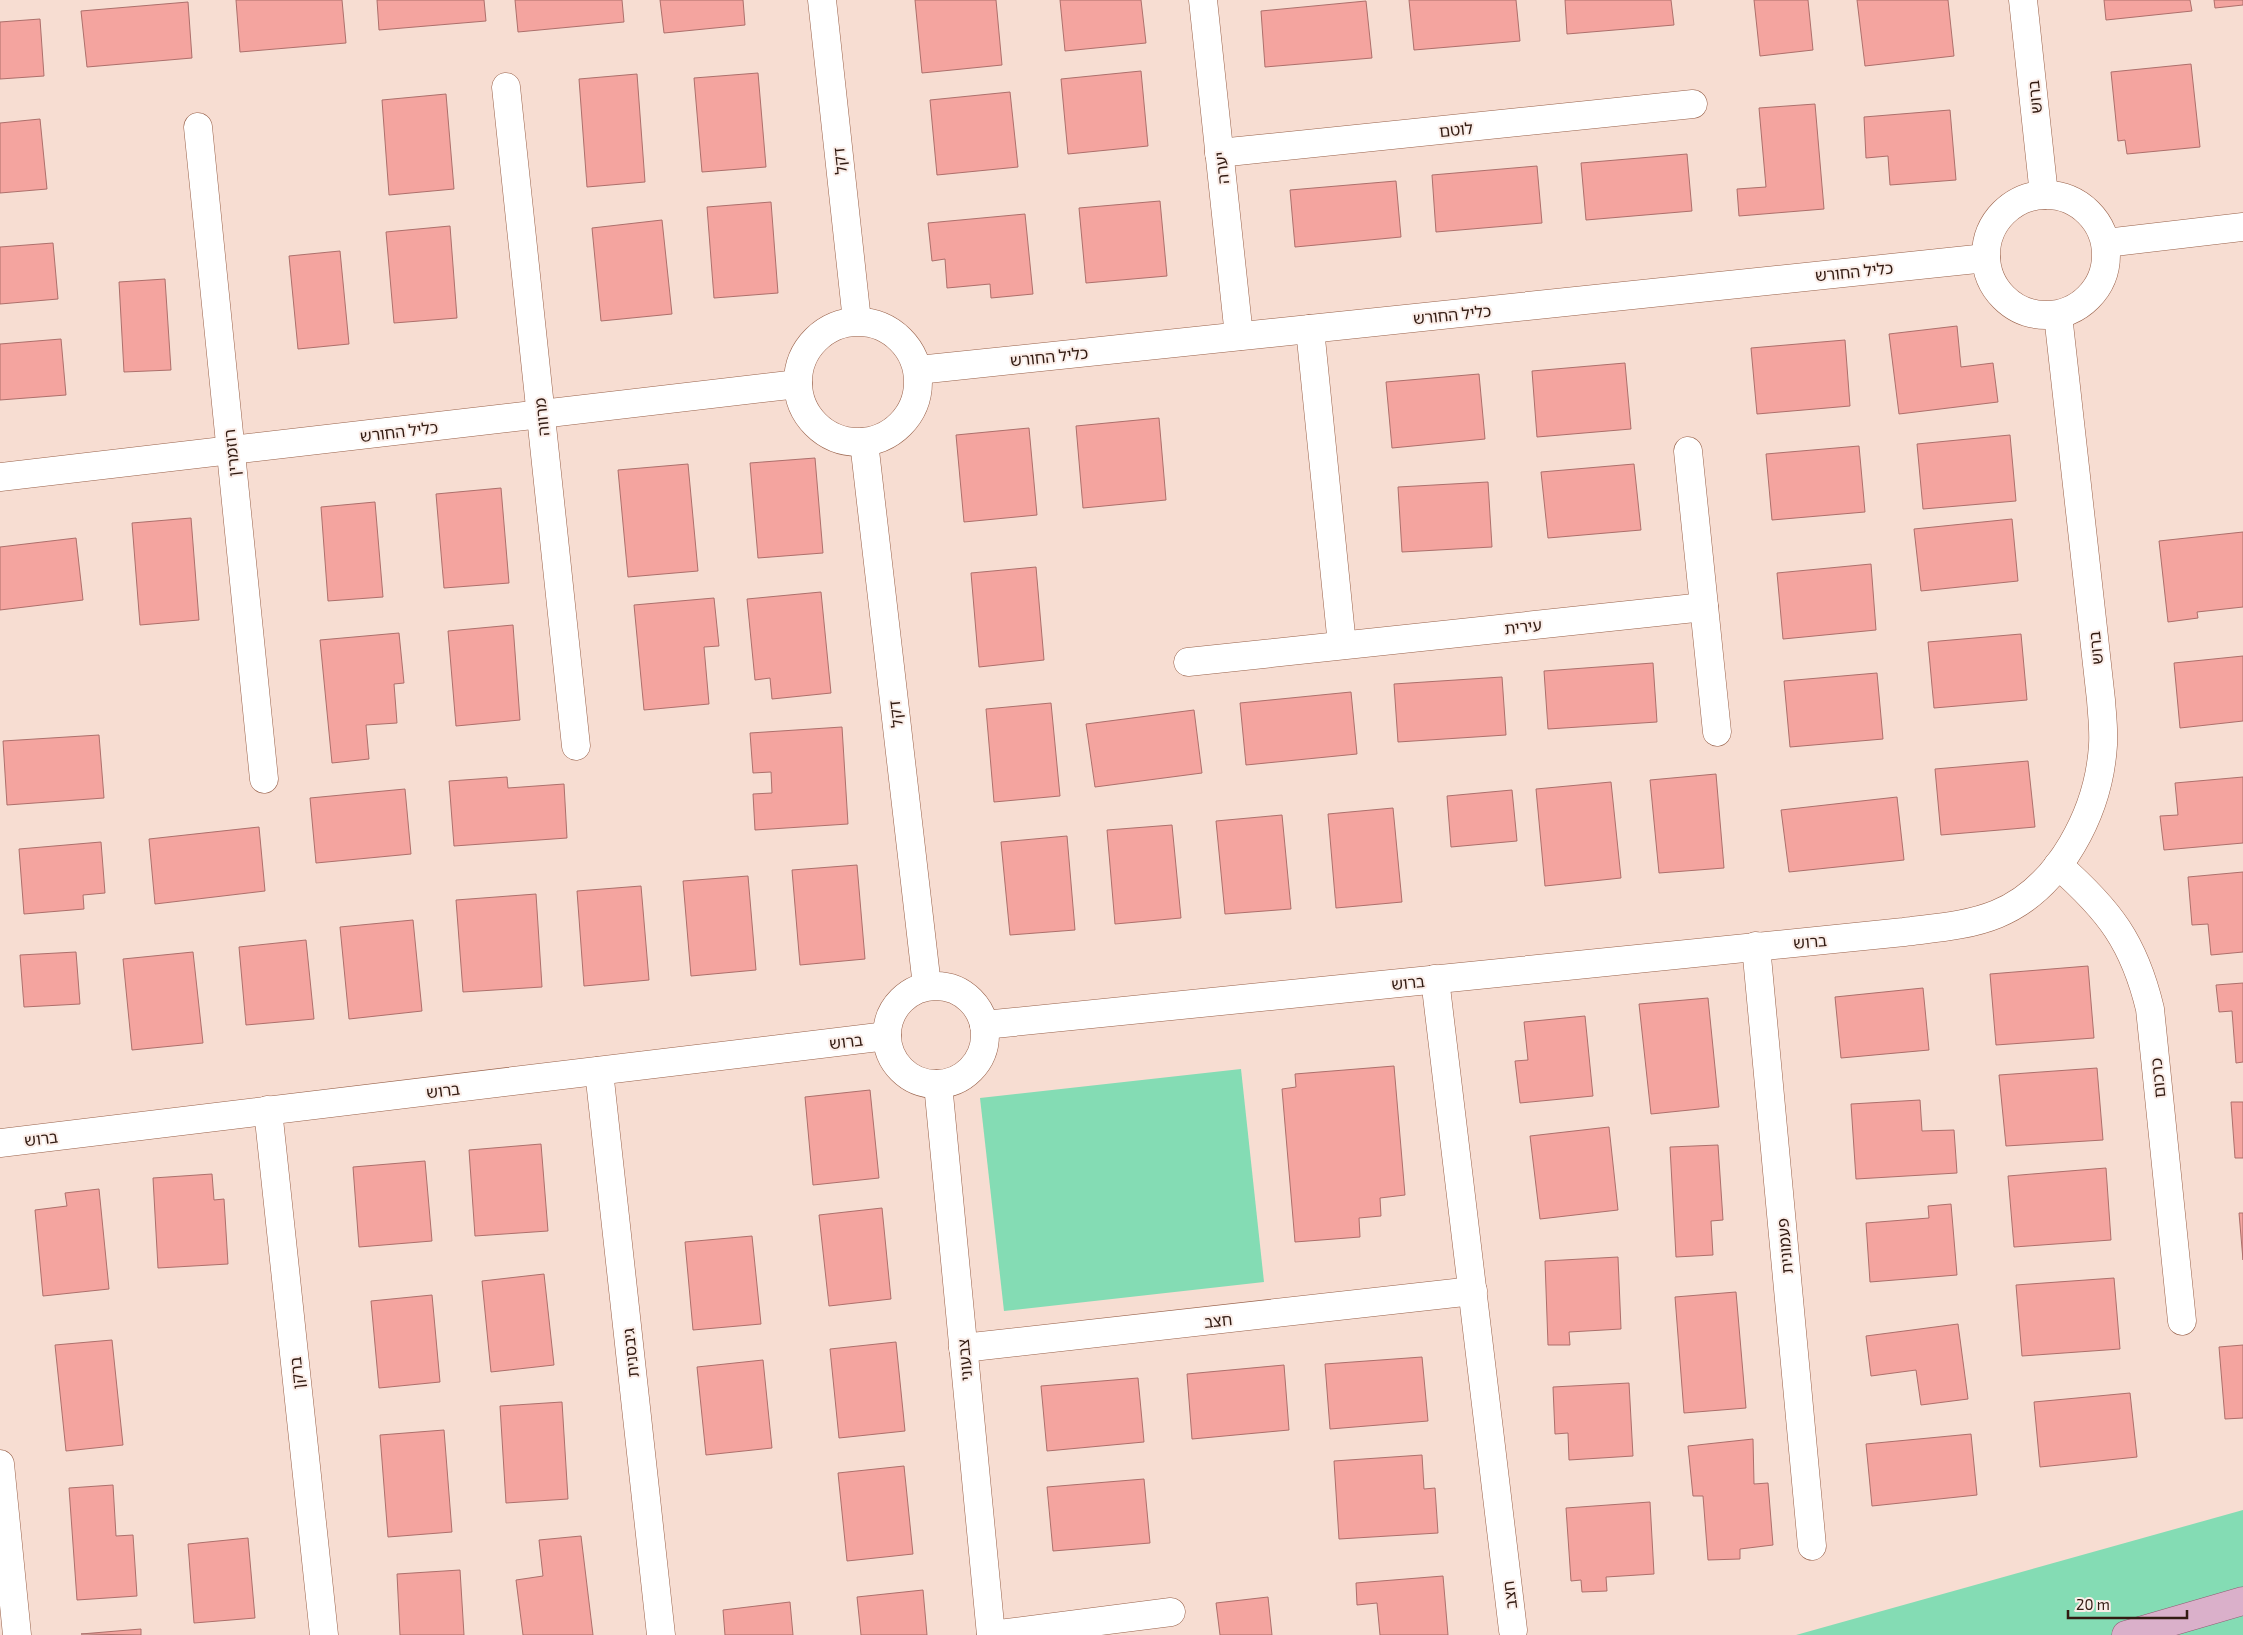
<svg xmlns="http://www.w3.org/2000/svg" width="2243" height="1635" font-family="'Exo 2','Noto Sans Hebrew',sans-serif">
	<rect width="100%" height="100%" fill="#f7ddd2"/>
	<!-- green -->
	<g fill="#84dcb4">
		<path d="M1241,1069l23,213 -260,29 -24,-213z"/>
		<path d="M2243,1510v125h-447z"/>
	</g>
	<!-- building -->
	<g fill="#f4a49f" stroke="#ad6f6b">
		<path d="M236,0h106l4,43 -106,9z"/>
		<path d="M377,0h107l2,21 -107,9z"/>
		<path d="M515,0h107l2,22 -106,10z"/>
		<path d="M660,0h83l2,25 -81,8z"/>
		<path d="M915,0h81l6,65 -80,8z"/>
		<path d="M1060,0h81l5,43 -81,8z"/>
		<path d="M1409,0h107l4,41 -106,9z"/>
		<path d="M1565,0h106l3,25 -107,9z"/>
		<path d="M1754,0h54l5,50 -53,6z"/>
		<path d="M1857,0h91l6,56 -89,10z"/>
		<path d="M2104,0h86l2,11 -86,9z"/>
		<path d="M2214,0h29v5l-28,3z"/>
		<path d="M1366,1l6,57 -107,9 -4,-56z"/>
		<path d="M188,2l4,56 -105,9 -6,-56z"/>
		<path d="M40,19l4,57 -44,3v-57z"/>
		<path d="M2191,64l9,83 -73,7 -2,-14 -7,1 -7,-69z"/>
		<path d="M1141,71l7,75 -80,8 -7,-75z"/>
		<path d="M758,73l8,94 -64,5 -8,-94z"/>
		<path d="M637,74l8,108 -58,5 -8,-108z"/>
		<path d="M1010,92l8,75 -81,8 -7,-75z"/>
		<path d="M446,94l8,95 -65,6 -7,-95z"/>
		<path d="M1815,104l9,105 -85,7 -2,-27 29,-2 -7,-79z"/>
		<path d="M1950,110l6,70 -66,5 -2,-29 -22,2 -2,-41z"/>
		<path d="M40,119l7,70 -47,4v-70z"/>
		<path d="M1687,154l5,57 -106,9 -5,-57z"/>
		<path d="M1537,166l5,57 -106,9 -4,-57z"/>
		<path d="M1396,181l5,56 -106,10 -5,-57z"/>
		<path d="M1160,201l7,75 -81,7 -7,-75z"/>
		<path d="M771,202l7,91 -64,5 -7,-91z"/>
		<path d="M1025,214l8,80 -42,4 -1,-14 -43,4 -2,-29 -13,2 -4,-38z"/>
		<path d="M662,220l10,94 -71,7 -9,-93z"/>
		<path d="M450,226l7,92 -63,5 -8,-91z"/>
		<path d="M53,243l5,56 -58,5v-57z"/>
		<path d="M340,251l9,93 -51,5 -9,-93z"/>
		<path d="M165,279l6,91 -47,2 -5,-90z"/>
		<path d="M1957,326l4,41 32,-4 5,39 -99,12 -10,-80z"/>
		<path d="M61,339l5,56 -66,5v-56z"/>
		<path d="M1845,340l5,66 -93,8 -6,-66z"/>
		<path d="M1625,363l6,66 -94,8 -5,-66z"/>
		<path d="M1479,374l6,65 -93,9 -6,-66z"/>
		<path d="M1159,418l7,82 -83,8 -7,-82z"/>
		<path d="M1029,428l8,87 -73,7 -8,-87z"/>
		<path d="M2010,435l6,66 -93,8 -6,-65z"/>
		<path d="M1859,446l6,66 -93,8 -6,-66z"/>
		<path d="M815,458l8,95 -65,5 -8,-95z"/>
		<path d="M688,464l10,107 -70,6 -10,-107z"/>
		<path d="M1634,464l7,66 -93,8 -7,-66z"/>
		<path d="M1488,482l4,65 -90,5 -4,-65z"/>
		<path d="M501,488l8,95 -65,5 -8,-94z"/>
		<path d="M375,502l8,95 -55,4 -7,-94z"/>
		<path d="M191,518l8,102 -59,5 -8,-102z"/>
		<path d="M2012,519l6,62 -97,10 -7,-62z"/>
		<path d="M2243,532v75l-46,5 1,6 -30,4 -9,-81z"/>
		<path d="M76,538l7,62 -83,10v-63z"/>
		<path d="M1871,564l5,66 -93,9 -6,-66z"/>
		<path d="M1036,567l8,93 -65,7 -8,-94z"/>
		<path d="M821,592l10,101 -59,6 -2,-21 -15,2 -8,-81z"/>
		<path d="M714,598l5,48 -15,1 5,57 -65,6 -10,-105z"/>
		<path d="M513,625l7,95 -64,6 -8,-95z"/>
		<path d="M399,633l5,50 -10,1 3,39 -31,2 3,34 -37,4 -12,-123z"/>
		<path d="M2021,634l6,66 -93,8 -6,-66z"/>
		<path d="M2243,656v65l-63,7 -6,-65z"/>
		<path d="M1653,663l4,59 -109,7 -4,-58z"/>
		<path d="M1877,673l6,66 -93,8 -6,-66z"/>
		<path d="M1502,677l4,58 -108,7 -4,-58z"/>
		<path d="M1351,692l6,62 -111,11 -6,-62z"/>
		<path d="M1051,703l9,93 -66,6 -8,-93z"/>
		<path d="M1194,710l8,63 -107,14 -9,-63z"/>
		<path d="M842,727l6,97 -93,6 -2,-36 19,-1 -1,-21 -18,1 -3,-40z"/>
		<path d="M99,735l5,63 -97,7 -4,-64z"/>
		<path d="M2028,761l7,66 -94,8 -6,-66z"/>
		<path d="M1716,774l8,94 -65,5 -9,-93z"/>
		<path d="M507,777l1,11 56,-4 3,54 -113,8 -5,-65z"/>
		<path d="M2243,777v66l-79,7 -4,-34 18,-1 -3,-32z"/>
		<path d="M1611,782l10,96 -76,8 -9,-97z"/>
		<path d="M405,789l6,65 -95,9 -6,-65z"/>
		<path d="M1512,790l5,51 -66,6 -4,-51z"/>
		<path d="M1897,797l7,63 -115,12 -8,-62z"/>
		<path d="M1393,808l9,94 -66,6 -8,-94z"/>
		<path d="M1282,815l9,94 -66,5 -9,-93z"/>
		<path d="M1172,825l9,93 -66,6 -8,-94z"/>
		<path d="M259,827l6,64 -110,13 -6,-65z"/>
		<path d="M1067,836l8,94 -65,5 -9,-93z"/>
		<path d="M101,842l4,51 -22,2 1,14 -60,5 -5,-65z"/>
		<path d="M857,865l8,94 -65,6 -8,-95z"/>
		<path d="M2243,872v80l-32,3 -3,-31 -16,1 -4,-48z"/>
		<path d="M748,876l8,94 -65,6 -8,-95z"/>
		<path d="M641,886l8,94 -65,6 -7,-95z"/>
		<path d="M536,894l6,93 -79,5 -7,-92z"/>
		<path d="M413,920l9,91 -73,8 -9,-92z"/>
		<path d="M306,940l8,79 -68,6 -7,-78z"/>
		<path d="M76,952l4,52 -56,3 -4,-52z"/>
		<path d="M193,952l10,91 -71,7 -9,-91z"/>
		<path d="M2088,966l6,72 -98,7 -6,-71z"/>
		<path d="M2243,983v79l-7,1 -4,-52 -13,1 -3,-27z"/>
		<path d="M1923,988l6,62 -88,8 -6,-61z"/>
		<path d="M1708,998l11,109 -68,7 -12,-110z"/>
		<path d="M1585,1016l8,80 -73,7 -5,-42 13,-1 -4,-38z"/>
		<path d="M1394,1066l11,129 -25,3 1,18 -22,2 1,19 -65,5 -13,-153 14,-2 -1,-13z"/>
		<path d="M2097,1068l6,72 -97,6 -7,-71z"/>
		<path d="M870,1090l9,88 -66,7 -8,-88z"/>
		<path d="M1920,1100l2,31 32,-1 3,43 -101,6 -5,-75z"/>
		<path d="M2231,1102h12v56h-8z"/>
		<path d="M1609,1127l9,83 -78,9 -10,-83z"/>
		<path d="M541,1144l7,87 -73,5 -6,-86z"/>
		<path d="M1718,1145l5,75 -12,1 2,34 -37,2 -6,-110z"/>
		<path d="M425,1161l7,80 -73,6 -6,-80z"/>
		<path d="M2106,1168l5,72 -97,7 -6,-71z"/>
		<path d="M212,1174l2,26 10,-1 4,65 -70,4 -5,-90z"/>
		<path d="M99,1189l10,100 -66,7 -8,-86 32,-4 -2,-13z"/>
		<path d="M1951,1204l6,71 -87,7 -4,-59 63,-5 -1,-12z"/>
		<path d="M882,1208l9,91 -62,7 -10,-91z"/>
		<path d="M2239,1213h4v47z"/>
		<path d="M752,1236l9,88 -68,6 -8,-88z"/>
		<path d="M1618,1257l3,72 -52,3 1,13h-22l-3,-84z"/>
		<path d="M544,1274l10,91 -63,7 -9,-91z"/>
		<path d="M2114,1278l6,71 -98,7 -6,-71z"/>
		<path d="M1736,1292l10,116 -62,5 -9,-116z"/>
		<path d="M432,1295l8,87 -61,6 -8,-87z"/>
		<path d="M1958,1324l10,75 -47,6 -5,-35 -45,6 -5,-40z"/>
		<path d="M112,1340l11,105 -57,6 -11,-106z"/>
		<path d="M896,1342l9,89 -66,7 -9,-89z"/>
		<path d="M2243,1345v73l-18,1 -6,-72z"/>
		<path d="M1422,1357l6,64 -98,8 -5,-65z"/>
		<path d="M763,1360l9,88 -66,7 -9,-88z"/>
		<path d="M1284,1365l5,65 -97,9 -5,-65z"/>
		<path d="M1138,1378l6,64 -97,9 -6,-65z"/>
		<path d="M1629,1383l4,73 -64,4 -1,-27 -13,1 -2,-47z"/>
		<path d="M2130,1393l7,64 -97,10 -6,-65z"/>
		<path d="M562,1402l6,97 -62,4 -6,-97z"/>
		<path d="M444,1430l8,102 -64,5 -8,-102z"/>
		<path d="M1971,1434l6,61 -105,11 -6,-62z"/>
		<path d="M1753,1439l1,45 14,-1 5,62 -33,4v10l-32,1 -5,-64h-10l-5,-50z"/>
		<path d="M1422,1455l2,34 11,-1 3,45 -99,6 -5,-78z"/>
		<path d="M904,1466l9,88 -66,7 -9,-88z"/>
		<path d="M1144,1479l6,64 -97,8 -6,-64z"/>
		<path d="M113,1485l3,51 17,-1 4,61 -60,4 -8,-112z"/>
		<path d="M1650,1502l4,72 -48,3 1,14 -25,1 -1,-12 -10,1 -5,-73z"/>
		<path d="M581,1536l12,99h-70l-7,-55 27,-4 -4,-36z"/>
		<path d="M248,1538l7,80 -61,5 -6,-79z"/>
		<path d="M460,1570l4,65h-64l-3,-61z"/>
		<path d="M1443,1576l5,59h-68l-3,-32 -20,2 -1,-22z"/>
		<path d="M923,1590l4,45h-66l-4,-38z"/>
		<path d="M1268,1597l4,38h-52l-4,-32z"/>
		<path d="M790,1602l3,33h-68l-2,-25z"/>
		<path d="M141,1629v6l-60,-1z"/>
	</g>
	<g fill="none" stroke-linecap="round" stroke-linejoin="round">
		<!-- minor casing -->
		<g stroke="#98614a" stroke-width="29">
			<g id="minor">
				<path d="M822,0l35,321"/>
				<path d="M1203,0l36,336"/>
				<path d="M2023,0l21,195"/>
				<path d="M506,87l70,659"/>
				<path d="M198,127l66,652"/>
				<path d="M1219,153l474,-49"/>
				<circle cx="2046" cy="255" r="60"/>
				<path d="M2106,243l137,-16"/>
				<circle cx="858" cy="382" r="60"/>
				<path d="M1310,329l32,316"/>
				<path d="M918,370l1068,-112"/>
				<path d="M864,442l63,544"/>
				<path d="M1688,451l29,281"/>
				<path d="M0,477l798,-93"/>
				<path d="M1188,662l516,-55"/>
				<path d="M2058,865c51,45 76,77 92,144l32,312"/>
				<path d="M1756,946l56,600"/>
				<path d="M1435,979l78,651"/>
				<circle cx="936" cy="1035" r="49"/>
				<path d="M984,1025l920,-93c31,-4 64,-6 93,-18 63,-26 102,-103 106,-169 1,-15 -1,-30 -2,-45l-43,-385"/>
				<path d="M599,1071l62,564"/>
				<path d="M938,1084l53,551"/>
				<path d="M268,1110l56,525"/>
				<path d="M0,1143l887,-107"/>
				<path d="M963,1348l510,-57"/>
				<path d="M0,1464l17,171"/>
				<path d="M991,1635l180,-23"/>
			</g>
		</g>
		<!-- major casing -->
		<g stroke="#8f5a72" stroke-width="29">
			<path id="major" d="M2126,1635l117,-34"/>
		</g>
		<!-- minor -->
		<use href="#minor" stroke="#fff" stroke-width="28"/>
		<!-- major -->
		<use href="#major" stroke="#dab0ca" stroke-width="28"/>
	</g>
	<g text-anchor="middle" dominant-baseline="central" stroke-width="4" stroke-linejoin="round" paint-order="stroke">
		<!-- street labels -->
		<g font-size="16" fill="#321b12" stroke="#faede8">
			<text transform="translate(2034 97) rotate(-96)">ברוש</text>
			<text transform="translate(1456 129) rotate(-6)">לוטם</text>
			<text transform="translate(839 161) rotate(-96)">דקל</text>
			<text transform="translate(1221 168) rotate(-96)">יערה</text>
			<text transform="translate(1854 271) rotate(-6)">כליל החורש</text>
			<text transform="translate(1452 314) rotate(-6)">כליל החורש</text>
			<text transform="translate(1049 356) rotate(-6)">כליל החורש</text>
			<text transform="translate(541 417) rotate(-96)">מרווה</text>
			<text transform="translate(399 431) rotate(-7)">כליל החורש</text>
			<text transform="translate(231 453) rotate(-96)">רוזמרין</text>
			<text transform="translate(1523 626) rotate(-6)">עירית</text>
			<text transform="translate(2095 648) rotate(-96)">ברוש</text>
			<text transform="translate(895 714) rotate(-97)">דקל</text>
			<text transform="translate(1810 941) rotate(-5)">ברוש</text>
			<text transform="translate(1408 982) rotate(-6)">ברוש</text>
			<text transform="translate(846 1041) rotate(-7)">ברוש</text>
			<text transform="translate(2157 1078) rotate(-96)">כרכום</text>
			<text transform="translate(443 1090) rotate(-7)">ברוש</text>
			<text transform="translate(41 1138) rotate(-7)">ברוש</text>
			<text transform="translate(1784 1246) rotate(-95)">פעמונית</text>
			<text transform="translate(1218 1320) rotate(-6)">חצב</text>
			<text transform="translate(630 1353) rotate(-96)">גיבסנית</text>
			<text transform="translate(964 1360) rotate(-95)">צבעוני</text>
			<text transform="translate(296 1373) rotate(-96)">ברקן</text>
			<text transform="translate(1509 1595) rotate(-97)">חצב</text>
		</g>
	</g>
	<!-- scale -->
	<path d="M2068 1610v8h119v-8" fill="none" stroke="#321b12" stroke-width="2.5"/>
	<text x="2076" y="1610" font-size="15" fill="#321b12" stroke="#faede8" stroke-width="4" paint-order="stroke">20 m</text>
</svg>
